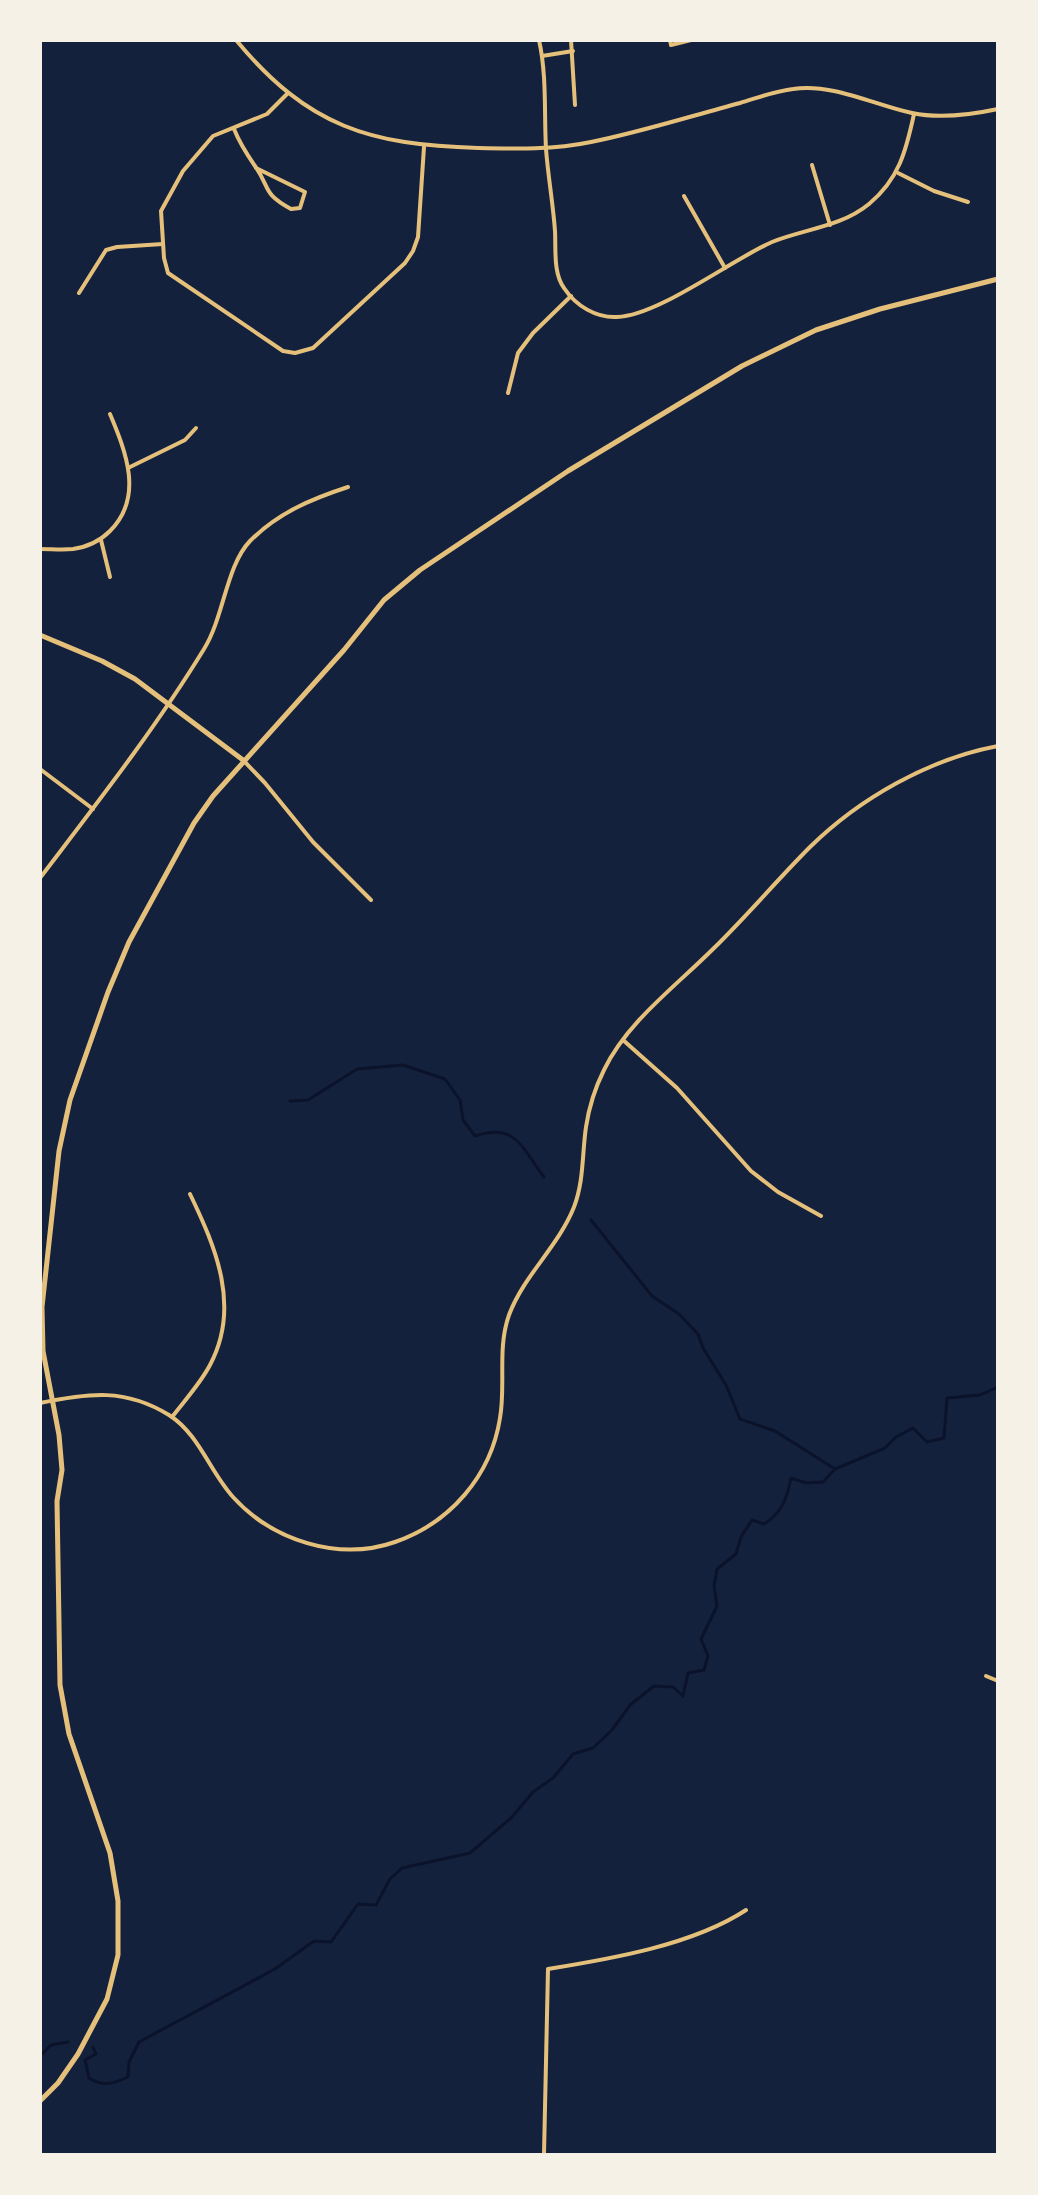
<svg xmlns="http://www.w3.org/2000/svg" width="1038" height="2195" font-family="'Zilla Slab',serif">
	<rect width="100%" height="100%" fill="#14213d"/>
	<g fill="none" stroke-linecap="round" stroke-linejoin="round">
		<!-- stream -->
		<g stroke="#0b132b" stroke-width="3">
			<path d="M290,1101l18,-1 49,-31 46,-4 42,14 15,21 3,20 12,16c42,-14 47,13 69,41"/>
			<path d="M591,1220l61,76 27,18 19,20 5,14 23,37 14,34 35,12 60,38"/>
			<path d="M93,2047l3,7 -11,6 4,18c14,9 24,6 39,-1l1,-15 10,-20 136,-73 39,-28 17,1 27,-38 18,1 14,-26 12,-11 68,-15 42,-36 21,-25 20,-14 20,-24 20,-6 19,-18 18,-25 24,-19 19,1 10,9 5,-23 16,-3 4,-14 -7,-17 16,-33 -3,-20 3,-17 19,-15 5,-17 11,-17 12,4c18,-11 23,-26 27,-46l15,5 17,-1 12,-13 50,-21 11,-11 17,-9 14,14 17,-4 3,-40 33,-3 18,-8"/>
			<path d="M40,2056l11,-11 17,-3"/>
		</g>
		<!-- minor -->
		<g stroke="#e5c07b" stroke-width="4">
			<path d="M236,40c72,87 134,105 242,108 39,1 75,2 113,-6 50,-10 100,-26 149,-39 17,-5 35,-12 53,-14 40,-6 81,16 119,24 28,6 58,2 86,-4"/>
			<path d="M539,40c8,36 5,73 7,109 2,27 7,54 9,82 1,18 -2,42 9,57 12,18 32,30 53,29 41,-1 114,-57 155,-75 32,-13 69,-15 97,-38 30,-25 37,-53 45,-90"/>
			<path d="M571,40l4,65"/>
			<path d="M670,40l1,5 20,-5"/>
			<path d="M542,56l31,-5"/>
			<path d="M288,93l-21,21 -54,22 -30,35 -22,40 3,47 4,15 115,78 12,2 18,-5 92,-85 8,-12 5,-14 6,-90"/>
			<path d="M234,129c6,15 12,24 21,37 16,23 7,27 36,43l9,-1 5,-16 -49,-24"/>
			<path d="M812,165l18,60"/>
			<path d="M898,173l36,18 34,11"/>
			<path d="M684,196l41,72"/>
			<path d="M79,293l27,-43 11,-3 46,-3"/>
			<path d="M508,393l10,-40 15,-20 38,-37"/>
			<path d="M128,468l57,-28 11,-12"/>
			<path d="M101,540l9,37"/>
			<path d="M40,549c11,0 23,1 33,0 14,-2 27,-8 37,-18 34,-34 16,-79 0,-117"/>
			<path d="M243,760l22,23 48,59 58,58"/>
			<path d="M40,769l53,40"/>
			<path d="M40,878c57,-75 115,-149 164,-229 20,-32 22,-83 46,-108 28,-28 61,-42 98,-54"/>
			<path d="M623,1040l54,48 74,83 27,21 43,24"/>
			<path d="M40,1403c49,-10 85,-15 129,12 30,19 41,57 64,82 39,43 105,65 162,45 55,-19 96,-66 105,-124 6,-34 -3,-69 9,-103 15,-40 49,-68 65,-108 10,-26 8,-53 12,-80 3,-20 9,-39 18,-57 23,-48 72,-84 109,-121 34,-33 64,-69 97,-102 50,-49 119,-88 188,-101"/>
			<path d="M172,1417c13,-17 28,-33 38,-52 31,-58 6,-117 -20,-171"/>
			<path d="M986,1676l12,5"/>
			<path d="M544,2154l4,-185c62,-10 145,-24 198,-59"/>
		</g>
		<!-- tertiary -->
		<g stroke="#e5c07b" stroke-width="5">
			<path d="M40,635l62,26 33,18 108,81"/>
			<path d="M40,2101l18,-18 20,-29 29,-55 11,-44v-54l-8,-48 -41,-119 -9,-49 -3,-184 5,-31 -3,-35 -16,-84 -1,-44 17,-156 11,-51 38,-108 21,-50 65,-119 19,-27 131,-146 40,-50 36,-30 148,-99 174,-105 74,-36 64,-21 118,-30"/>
		</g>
	</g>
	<!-- border -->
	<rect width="1038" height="2195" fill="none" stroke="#f6f1e7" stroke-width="84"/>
</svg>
